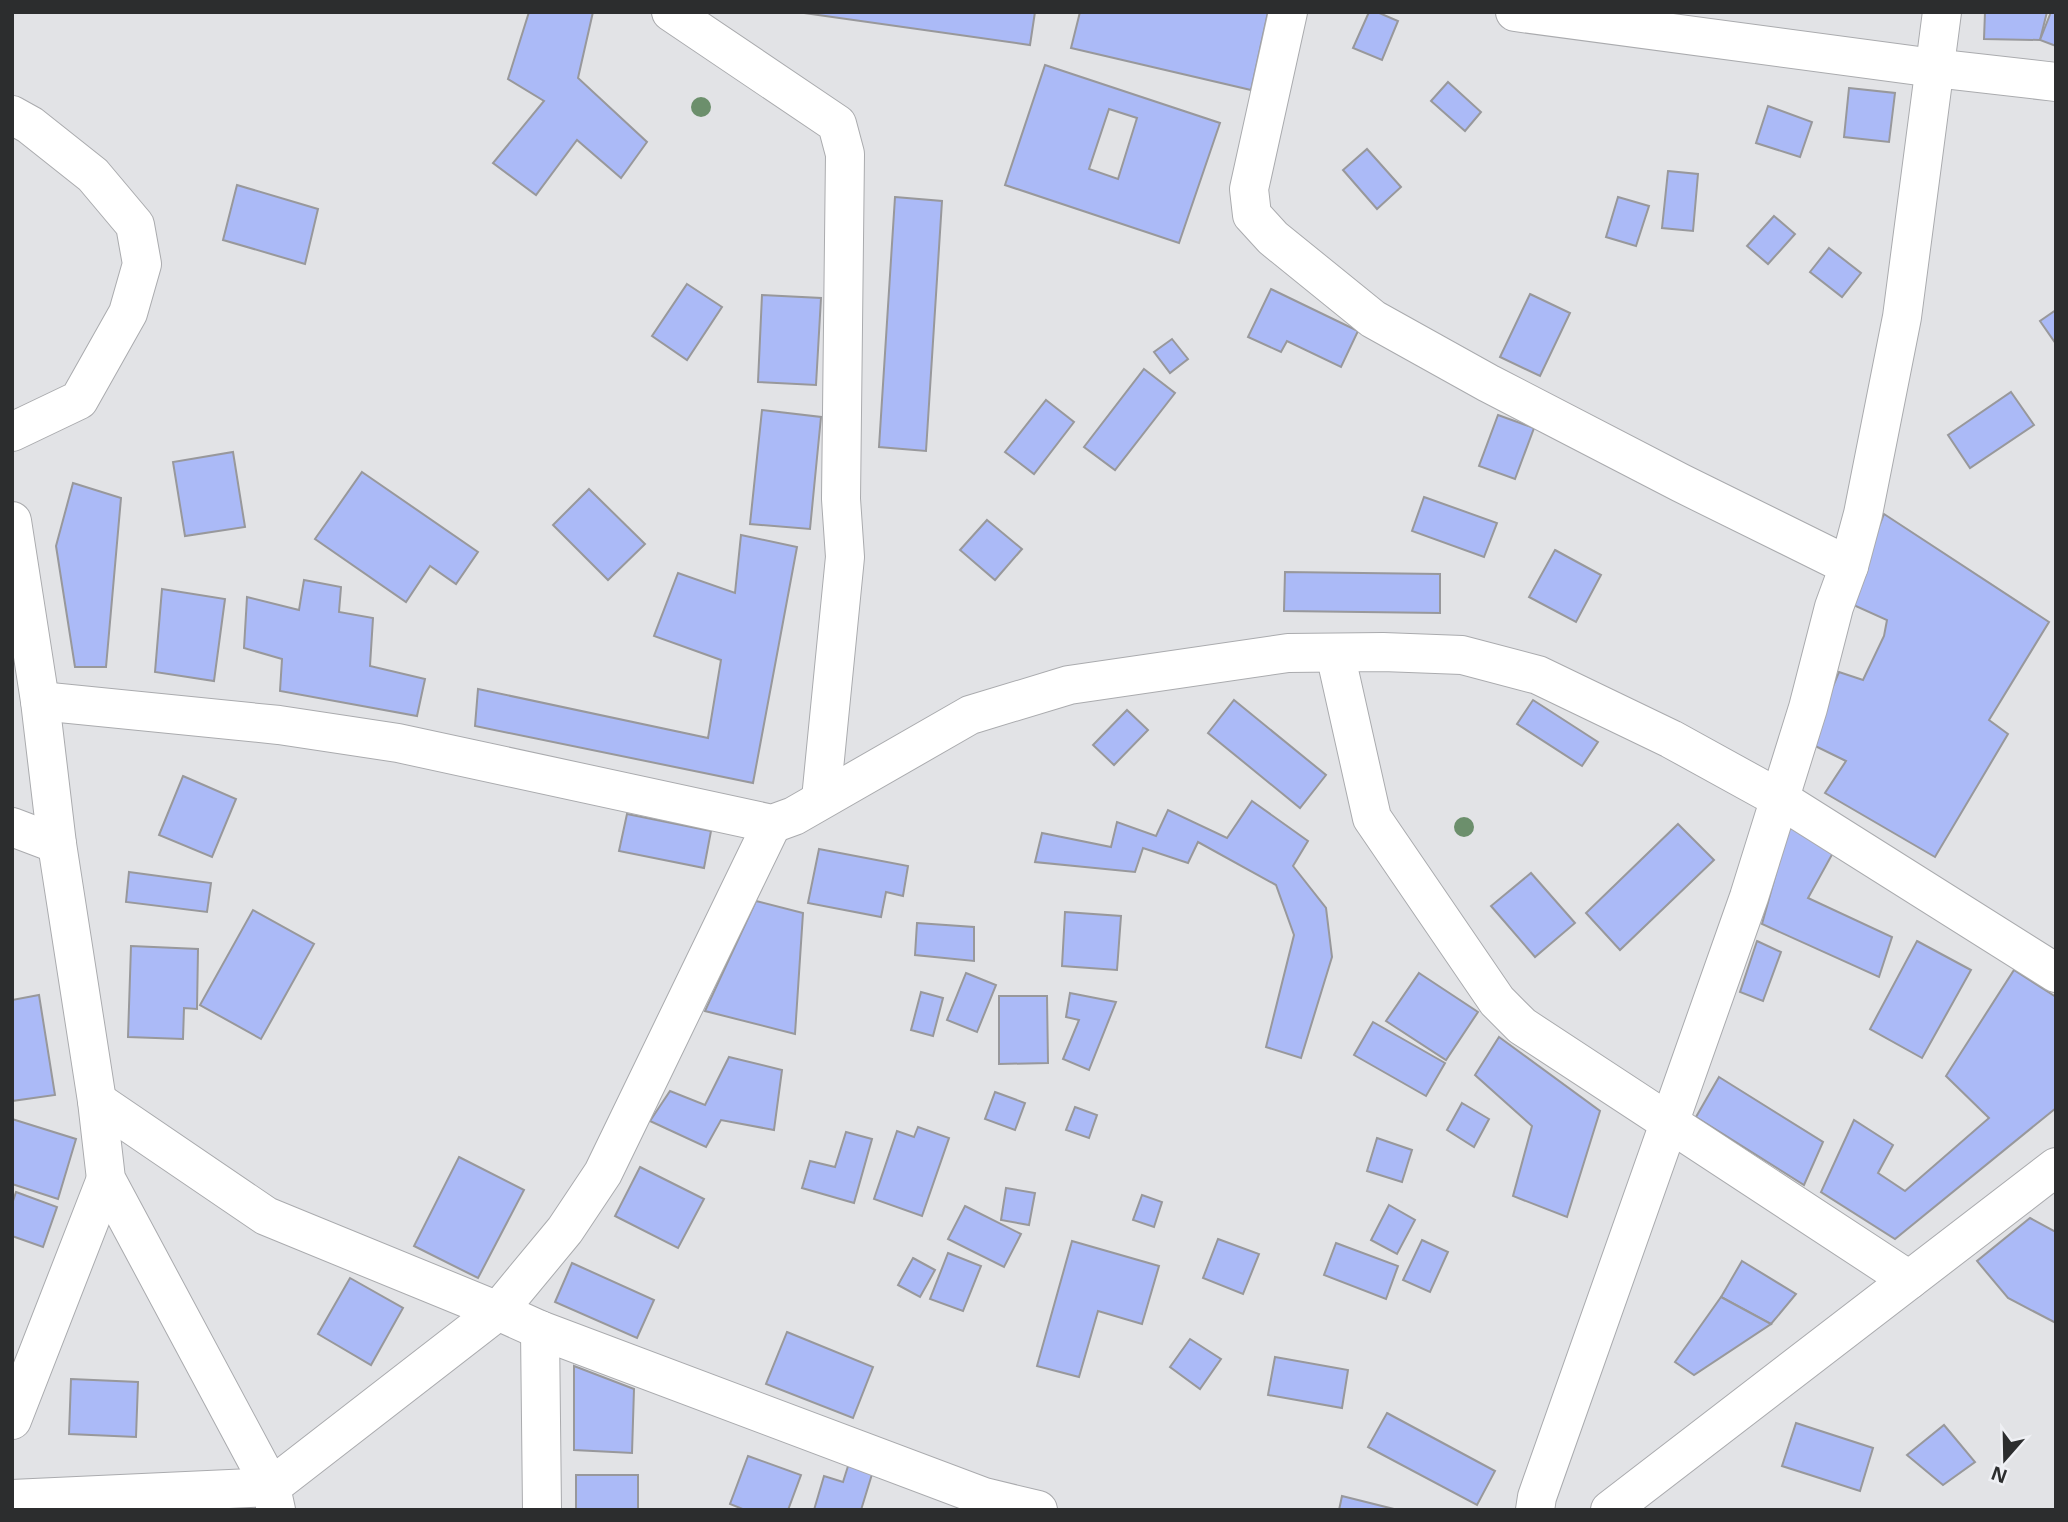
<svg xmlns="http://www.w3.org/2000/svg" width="2068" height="1522" font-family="'Open Sans',sans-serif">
	<rect width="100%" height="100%" fill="#e2e3e6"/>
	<!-- building -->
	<g fill="#abbaf7" stroke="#98989b" stroke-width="2" fill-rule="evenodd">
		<path d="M529,12h64l-15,66 69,64 -26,36 -44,-38 -41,55 -43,-32 51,-62 -36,-22z"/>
		<path d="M797,12h238l-5,33z"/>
		<path d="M1080,12h188l-17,78 -180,-42z"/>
		<path d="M1369,12h8l21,9 -16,39 -29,-12z"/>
		<path d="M1985,12h62l-7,28 -56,-1z"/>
		<path d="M2051,12h5v34l-16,-6z"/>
		<path d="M1045,65l175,58 -41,120 -174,-58zM1109,109l28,9 -19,61 -29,-10z"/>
		<path d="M1448,82l33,30 -16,19 -34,-30z"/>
		<path d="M1849,88l46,5 -6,49 -45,-5z"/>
		<path d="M1768,106l44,16 -12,35 -44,-14z"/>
		<path d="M1367,149l34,38 -24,22 -34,-39z"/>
		<path d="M1668,171l30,3 -5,57 -31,-3z"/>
		<path d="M237,185l81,24 -13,55 -82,-24z"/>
		<path d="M895,197l47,4 -16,250 -47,-4z"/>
		<path d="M1618,197l31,9 -13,40 -30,-9z"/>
		<path d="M1774,216l21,18 -27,30 -21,-18z"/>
		<path d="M1829,248l32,25 -19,24 -32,-25z"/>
		<path d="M687,284l35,23 -35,53 -35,-24z"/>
		<path d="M1271,289l87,42 -17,36 -54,-26 -6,11 -33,-15z"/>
		<path d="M1530,294l40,19 -30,63 -40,-19z"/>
		<path d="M762,295l59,3 -5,87 -58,-3z"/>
		<path d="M2056,310v34l-16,-23z"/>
		<path d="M1172,339l16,20 -18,14 -16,-21z"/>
		<path d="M1144,369l31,24 -60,77 -31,-23z"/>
		<path d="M2011,392l23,33 -64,43 -22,-33z"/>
		<path d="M1046,400l28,22 -40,52 -29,-22z"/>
		<path d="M762,410l59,7 -11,112 -60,-5z"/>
		<path d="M1498,415l36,13 -19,51 -36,-13z"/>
		<path d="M233,452l12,75 -60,9 -12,-74z"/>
		<path d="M362,472l116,80 -22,32 -26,-18 -24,36 -91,-63z"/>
		<path d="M73,483l48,15 -15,169h-31l-19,-121z"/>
		<path d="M589,489l56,55 -37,36 -55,-55z"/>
		<path d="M1424,497l73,26 -13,34 -72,-26z"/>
		<path d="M1884,514l165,108 -60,98 19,14 -73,123 -110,-64 21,-32 -37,-18 30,-71 24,8 21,-44 3,-16 -38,-17z"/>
		<path d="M987,520l35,29 -27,31 -35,-30z"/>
		<path d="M741,535l56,12 -44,236 -278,-57 3,-37 230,49 13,-78 -67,-24 24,-63 57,20z"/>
		<path d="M1555,550l46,25 -25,47 -47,-25z"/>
		<path d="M1285,572l155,2v39l-156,-2z"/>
		<path d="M304,580l37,7 -2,25 34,6 -3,48 55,13 -8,37 -137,-25 2,-32 -38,-11 3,-51 52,13z"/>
		<path d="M162,589l63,10 -11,82 -59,-9z"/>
		<path d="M1234,700l92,75 -26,33 -92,-75z"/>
		<path d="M1533,700l65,42 -16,24 -65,-42z"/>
		<path d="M1127,710l21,20 -34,35 -21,-20z"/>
		<path d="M183,776l53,23 -24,58 -53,-22z"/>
		<path d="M1252,801l56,40 -15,25 33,42 6,49 -31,101 -35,-11 28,-112 -18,-50 -78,-43 -10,21 -45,-15 -8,24 -100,-10 7,-29 69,14 6,-25 39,14 12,-26 59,28z"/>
		<path d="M627,814l84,17 -7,37 -85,-17z"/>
		<path d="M1678,824l36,36 -94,90 -34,-37z"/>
		<path d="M1789,826l45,25 -26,47 84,39 -13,40 -117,-53z"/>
		<path d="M819,849l89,17 -5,30 -17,-4 -5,25 -73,-14z"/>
		<path d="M129,872l82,11 -4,29 -81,-10z"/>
		<path d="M1531,873l44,50 -40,34 -44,-51z"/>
		<path d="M756,901l47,12 -8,121 -90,-23z"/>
		<path d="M253,910l61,34 -53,95 -61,-34z"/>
		<path d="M1065,912l56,4 -4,54 -55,-4z"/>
		<path d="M917,923l57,4v34l-59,-6z"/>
		<path d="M1757,941l24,11 -18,49 -23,-9z"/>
		<path d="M1917,941l54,29 -49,88 -52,-29z"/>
		<path d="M131,946l67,3 -1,60 -13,-1 -1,31 -55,-2z"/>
		<path d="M2014,970l42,27v111l-161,131 -74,-47 33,-72 39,25 -15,28 27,18 84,-73 -43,-42z"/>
		<path d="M966,973l30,12 -19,47 -30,-12z"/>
		<path d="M1419,973l59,39 -32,48 -60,-39z"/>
		<path d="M921,992l22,6 -10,38 -22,-6z"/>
		<path d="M1070,993l46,9 -27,68 -26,-11 16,-39 -13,-3z"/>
		<path d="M39,995l16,100 -43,6v-101z"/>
		<path d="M999,996h48l1,67 -49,1z"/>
		<path d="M1373,1022l72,41 -19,33 -72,-41z"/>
		<path d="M1499,1037l101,74 -33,106 -54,-21 19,-70 -57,-51z"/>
		<path d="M729,1057l53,13 -8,60 -53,-10 -15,27 -56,-26 20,-30 35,14z"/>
		<path d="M1719,1077l104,65 -19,43 -108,-68z"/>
		<path d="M995,1092l30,11 -10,27 -30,-11z"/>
		<path d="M1462,1103l27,16 -15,28 -27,-17z"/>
		<path d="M1075,1107l22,8 -8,23 -23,-8z"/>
		<path d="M12,1119l64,20 -18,60 -46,-15z"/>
		<path d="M918,1127l31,11 -27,78 -48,-17 23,-68 17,6z"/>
		<path d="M846,1132l26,7 -18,64 -52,-15 8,-27 25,6z"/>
		<path d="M1377,1138l35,12 -10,32 -35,-11z"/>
		<path d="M459,1157l65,33 -46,88 -64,-32z"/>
		<path d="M640,1167l64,32 -26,49 -63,-32z"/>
		<path d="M1006,1188l29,5 -6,32 -28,-5z"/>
		<path d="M16,1192l41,15 -14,40 -31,-11v-32z"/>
		<path d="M1142,1195l20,7 -8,25 -21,-7z"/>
		<path d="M1389,1205l26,15 -18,34 -26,-14z"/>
		<path d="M965,1206l56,28 -17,33 -56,-28z"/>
		<path d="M2030,1218l26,14v91l-48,-25 -31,-37z"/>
		<path d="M1218,1239l41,15 -16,40 -40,-16z"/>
		<path d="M1422,1240l26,12 -18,40 -27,-12z"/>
		<path d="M1072,1241l87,25 -17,58 -44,-13 -19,66 -42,-11z"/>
		<path d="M1336,1243l62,23 -12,33 -62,-24z"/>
		<path d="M948,1253l33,13 -18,45 -33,-12z"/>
		<path d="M913,1258l22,12 -15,27 -22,-12z"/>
		<path d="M1742,1261l54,33 -25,30 -50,-27z"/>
		<path d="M572,1263l82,37 -17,38 -82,-36z"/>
		<path d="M350,1278l53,30 -32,57 -53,-31z"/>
		<path d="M1721,1297l50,27 -77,51 -19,-13z"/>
		<path d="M787,1332l86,35 -20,51 -87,-34z"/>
		<path d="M1190,1339l31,20 -21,30 -30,-22z"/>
		<path d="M1275,1357l73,13 -6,38 -74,-13z"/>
		<path d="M574,1366l60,23 -2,64 -58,-3z"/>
		<path d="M71,1379l67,3 -2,55 -67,-3z"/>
		<path d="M1387,1413l108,58 -18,34 -109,-58z"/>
		<path d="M1796,1423l77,25 -13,43 -78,-25z"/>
		<path d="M1944,1425l31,37 -32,23 -36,-30z"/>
		<path d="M748,1456l53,19 -13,35h-43l-15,-6z"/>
		<path d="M849,1463l24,8 -12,39h-47l10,-34 19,6z"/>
		<rect x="576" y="1475" width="62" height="35"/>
		<path d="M1342,1496l56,14h-59z"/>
	</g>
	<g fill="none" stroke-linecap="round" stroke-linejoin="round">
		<!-- minor casing -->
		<g stroke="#aaabae" stroke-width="40">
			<g id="minor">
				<path d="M671,12l166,112 8,30 -4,345 4,58 -24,242"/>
				<path d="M1288,12l-39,177 3,26 21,23 100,81 115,64 193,100 168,83"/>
				<path d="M1515,12l419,56 122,14"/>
				<path d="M12,115l18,10 63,50 42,50 7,39 -14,49 -49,87 -67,32"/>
				<path d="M12,521l28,180 17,143 40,257 9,78 165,308 5,23"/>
				<path d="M1335,653l37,165 125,183 25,25 387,254"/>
				<path d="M40,701l239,24 119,18 374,81 22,-8 176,-101 99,-30 219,-32 95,-1 79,3 76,20 133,64 109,60 276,174"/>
				<path d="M12,827l45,17"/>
				<path d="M97,1101l169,115 232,95 42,19 444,167 54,13"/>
				<path d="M540,1330l2,180"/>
				<path d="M12,1420l94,-241"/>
				<path d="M12,1499l259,-12 227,-176 67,-81 38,-57 169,-349"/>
				<path d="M1535,1510l2,-13 212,-600 59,-189 26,-101 15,-41 14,-52 39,-197 40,-305"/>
				<path d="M1610,1510l446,-343"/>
			</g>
		</g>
		<!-- minor -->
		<use href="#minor" stroke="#fff" stroke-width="38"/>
	</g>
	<!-- trees -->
	<g fill="#6c8f6c">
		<circle cx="701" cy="107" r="10"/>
		<circle cx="1464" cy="827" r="10"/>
	</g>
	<!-- border -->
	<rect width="2068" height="1522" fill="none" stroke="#2c2d2e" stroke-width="28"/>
	<!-- north arrow -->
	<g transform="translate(2005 1459) rotate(200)" stroke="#eff0f4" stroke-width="5" paint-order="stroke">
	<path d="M0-5L12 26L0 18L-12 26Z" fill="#2c2d2e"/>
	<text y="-10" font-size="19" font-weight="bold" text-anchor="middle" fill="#2c2d2e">N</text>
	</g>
</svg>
